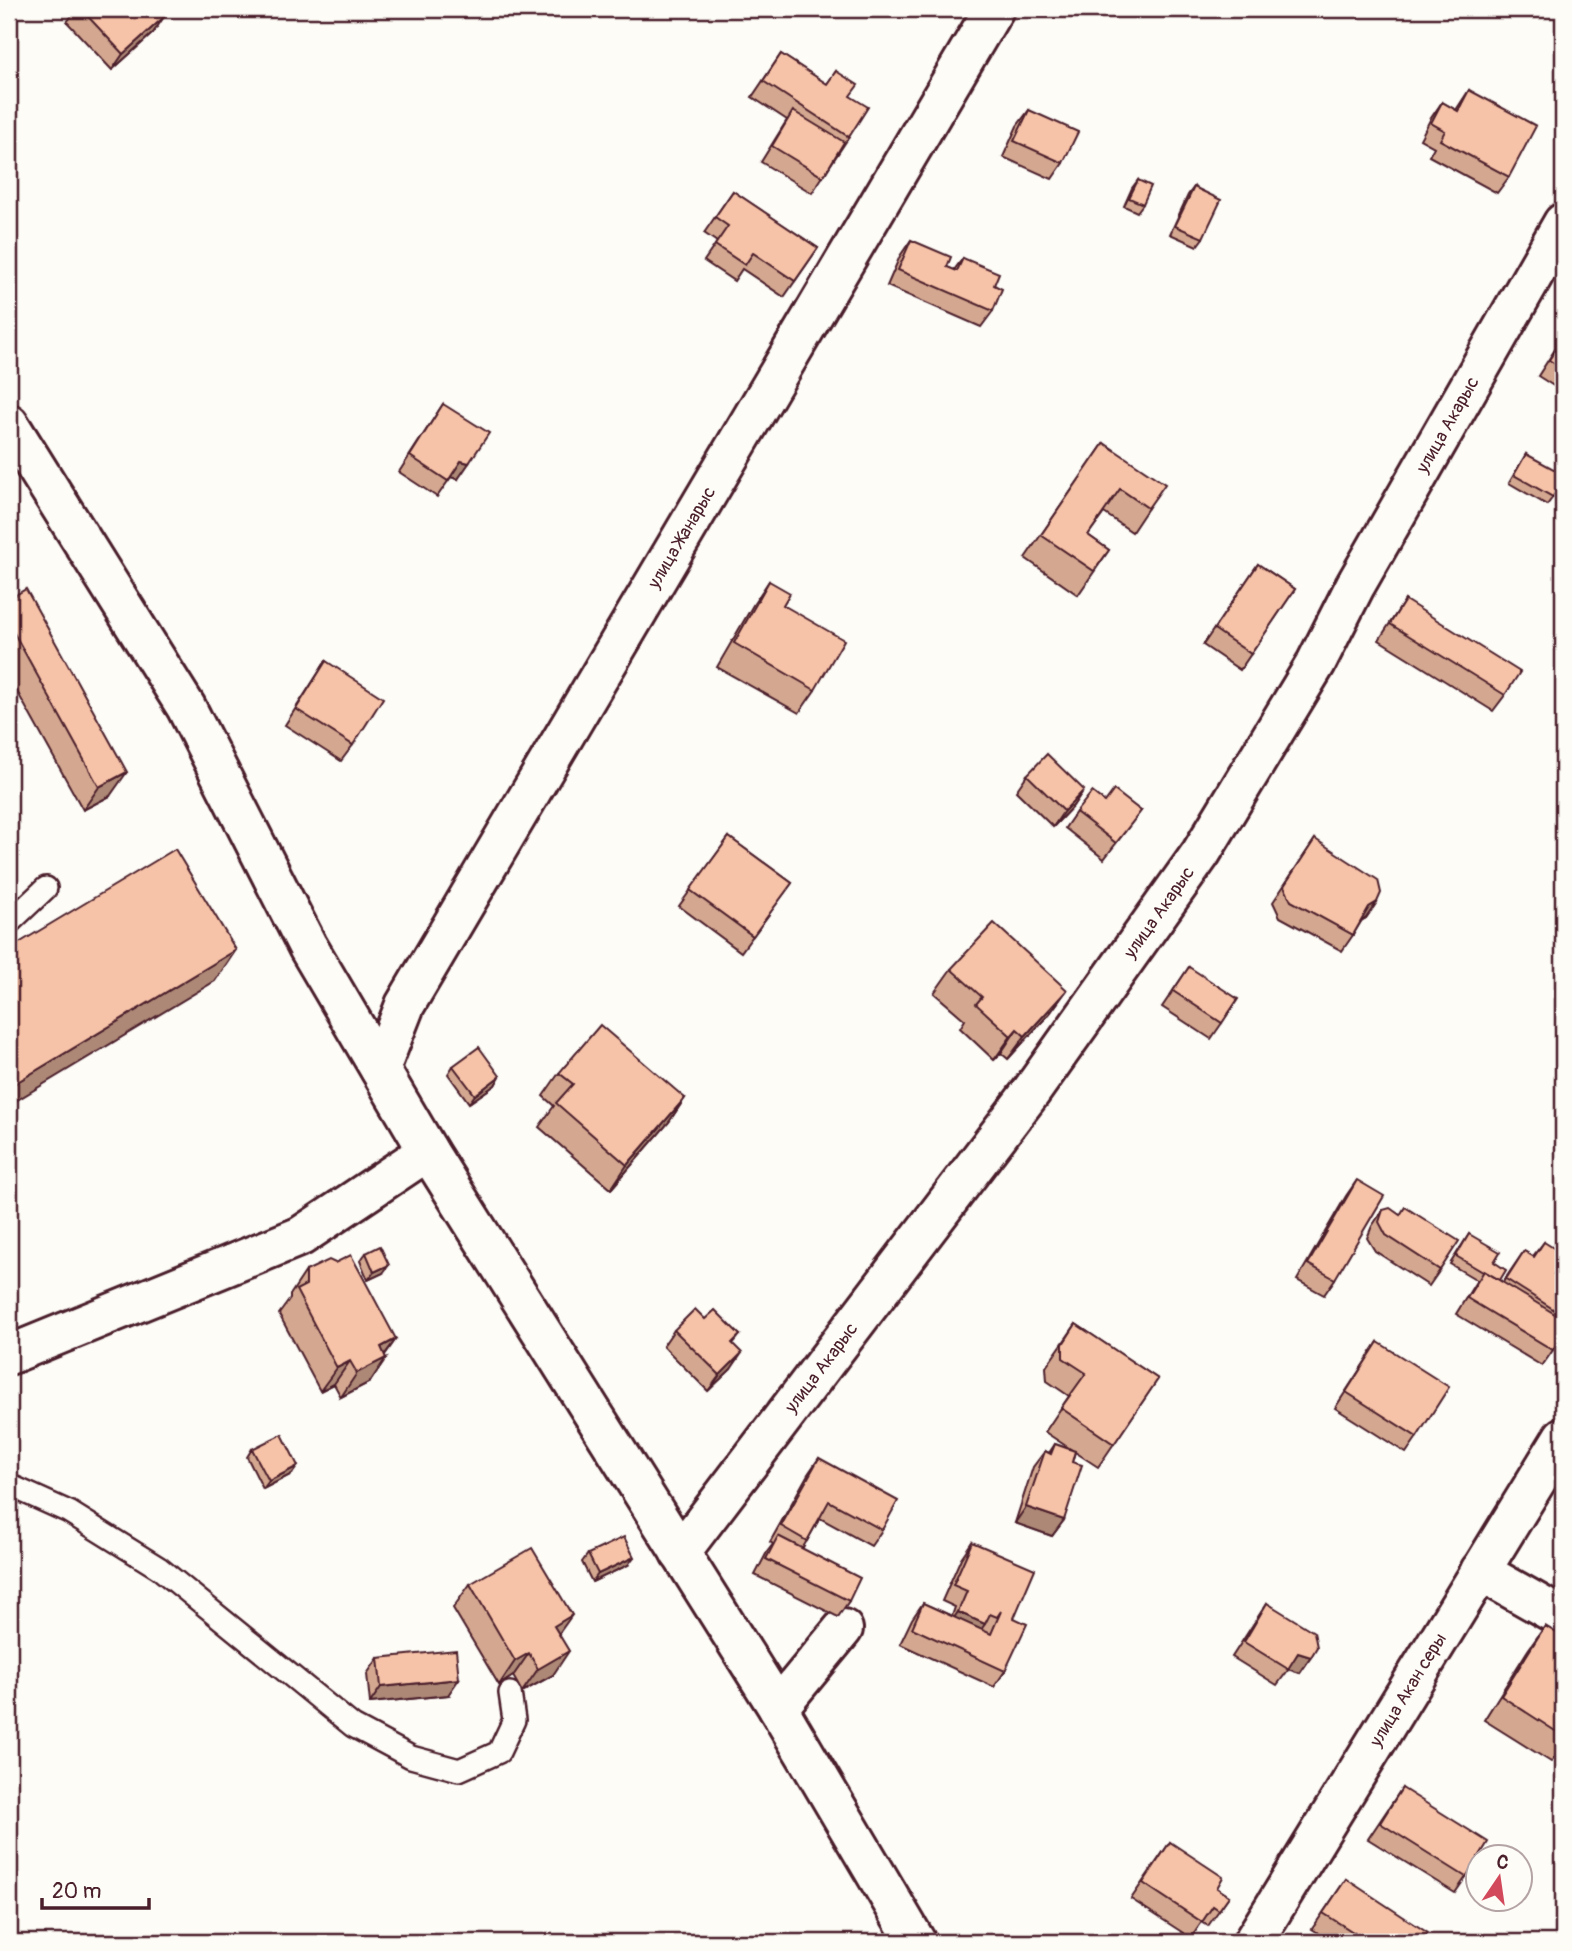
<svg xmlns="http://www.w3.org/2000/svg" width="1572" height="1951" font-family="Pangolin,sans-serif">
	<rect width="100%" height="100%" fill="#fdfcf7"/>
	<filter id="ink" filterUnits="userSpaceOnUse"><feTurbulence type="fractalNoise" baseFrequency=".0143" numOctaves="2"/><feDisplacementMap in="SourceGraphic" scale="14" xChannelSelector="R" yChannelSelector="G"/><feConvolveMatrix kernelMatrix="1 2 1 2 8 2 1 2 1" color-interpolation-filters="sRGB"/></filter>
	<g filter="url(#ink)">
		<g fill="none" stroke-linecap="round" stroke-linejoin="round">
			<!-- service casing -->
			<g stroke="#4a1f2b" stroke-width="26">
				<g id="service">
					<path d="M9,923l37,-35"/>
					<path d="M9,1485l60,27 90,56 194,158 58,31 48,13 40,-18 15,-32 -4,-27"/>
				</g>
			</g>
			<!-- minor casing -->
			<g stroke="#4a1f2b" stroke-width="44">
				<g id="minor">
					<path d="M9,424l177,283 122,240 120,204 350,557 138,234"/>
					<path id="s1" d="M380,1069l25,-64 589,-996"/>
					<path d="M9,1355l292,-119 127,-85"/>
					<path id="s2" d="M680,1553l351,-461 170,-239 115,-190 39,-77 208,-363"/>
					<path d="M1480,1571l83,47"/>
					<path d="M778,1708l65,-79"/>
					<path id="s3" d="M1253,1942l310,-505"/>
				</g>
			</g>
			<!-- service -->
			<use href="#service" stroke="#fdfcf7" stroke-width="21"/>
			<!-- minor -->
			<use href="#minor" stroke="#fdfcf7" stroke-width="38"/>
		</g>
		<!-- wall -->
		<g fill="#d4a890" stroke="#4a1f2b" stroke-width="2">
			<path d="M77,9h80l-4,24 -41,37 -45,-48z"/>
			<path d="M781,54l46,30 9,-13 14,25 -1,41 -37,56 -51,-31 26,-42 -35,-23z"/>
			<path d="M1469,90l40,87 -12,16 -68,-37 5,-9 -14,-8 11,-21 11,-16 14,8z"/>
			<path d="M1029,110l34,53 -11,16 -49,-22 14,-31z"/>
			<path d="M1138,180l5,24 -6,8 -13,-6 8,-18z"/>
			<path d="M1194,187l9,51 -6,8 -27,-12 18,-39z"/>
			<path d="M733,191l85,57 -34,49 -42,-28 -8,12 -30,-20 13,-19 -13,-9z"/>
			<path d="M911,240l36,27 7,3 9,-12 31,27 -1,26 -12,16 -94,-41 13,-30z"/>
			<path d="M1563,337v55l-25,-16z"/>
			<path d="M443,404l15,75 -7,-2 -14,20 -38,-25z"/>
			<path d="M1104,443l44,65 -16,24 -28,-19 -16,22 21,15 -31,45 -53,-37z"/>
			<path d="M1526,454l27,43 -6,8 -38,-22z"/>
			<path d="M1258,564l37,25 -55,81 -37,-25z"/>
			<path d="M769,581l14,24 32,85 -16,23 -82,-46 36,-62z"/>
			<path d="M9,599l101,197 -27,14 -74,-133z"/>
			<path d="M1405,600l100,95 -12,16 -114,-71z"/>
			<path d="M326,661l27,84 -12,16 -56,-36z"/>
			<path d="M1027,775l46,31 -20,21 -37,-36z"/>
			<path d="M1141,811l-37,48 -39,-31 11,-16z"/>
			<path d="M729,837l63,46 -51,69 -62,-46z"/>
			<path d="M1315,839l62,63 -11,16 -4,2 -9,15 -11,16 -62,-34 -7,-15z"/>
			<path d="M1189,967l33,56 -11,16 -49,-32z"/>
			<path d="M951,969l116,21 -17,23 -42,46 -7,-6 -7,7 -34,-32 5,-8 -31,-27z"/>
			<path d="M453,1066l47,10 -5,9 -26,18 -21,-29z"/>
			<path d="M559,1073l126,25 -16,24 -58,67 -72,-62 15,-21 -11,-10z"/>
			<path d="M1357,1180l-22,99 -11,16 -27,-15 49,-84z"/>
			<path d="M1383,1210l17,5 40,55 -11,16 -54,-35 -8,-13 5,-12z"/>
			<path d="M1469,1234l31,46 3,2 21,-31 9,5 11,-14 10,32 9,36 -4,6 -6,34 -11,16 -86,-52 21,-34 -27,-16z"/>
			<path d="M366,1253l17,20 -15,7 -8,-19z"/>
			<path d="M306,1271l90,68 -11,16 -15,27 -29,15 -7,-13 -14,7 -41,-77 11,-15v-4z"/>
			<path d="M705,1319l35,16 -7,9 -2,25 -23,22 -45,-45 11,-16z"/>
			<path d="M1076,1324l82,55 -60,88 -23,-15 -3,10 -8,58 -12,16 -37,-13 18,-56 12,-16 4,2 6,-9 17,6 -27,-18 24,-36 -22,-15 -1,-14z"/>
			<path d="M1378,1342l39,95 -11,16 -71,-45z"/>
			<path d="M252,1449l40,25 -29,15 -16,-32z"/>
			<path d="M819,1458l63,72 -11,16 -51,-28 -18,31 47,52 -11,16 -83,-42 12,-23 6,-8 -3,-2 38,-68z"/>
			<path d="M972,1542l42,76 -9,53 -11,16 -94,-43 12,-25 11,-16 29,13 3,-9 -13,-6 19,-43z"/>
			<path d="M588,1554l40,11 -36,17 -10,-20z"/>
			<path d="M470,1584l89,50 -6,41 -31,17 -9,-16 -14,9 -46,-77z"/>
			<path d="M1563,1588v13l-6,-3z"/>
			<path d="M1267,1603l44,54 -11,16 -11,-4 -12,16 -45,-28z"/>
			<path d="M1545,1626l18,11v108l-12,17 -67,-42 44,-70z"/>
			<path d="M378,1658l70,37 -78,8 -3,-29z"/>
			<path d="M1563,1767v15l-6,-4z"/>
			<path d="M1402,1788l64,89 -11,16 -87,-54z"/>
			<path d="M1170,1842l47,46 12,8 -21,30 -6,-4 -11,16 -60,-39z"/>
			<path d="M1346,1879l76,63h-89l-21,-13z"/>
		</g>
		<!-- shaded-wall -->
		<g fill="#ad8876" stroke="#4a1f2b" stroke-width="2">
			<path d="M164,17l-11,16 -41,37 11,-16z"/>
			<path d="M461,461l8,2 -11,16 -8,-2z"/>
			<path d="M127,772l-17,24 -27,14 16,-23z"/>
			<path d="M1084,790l-11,16 -20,21 11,-16z"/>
			<path d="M1377,902l-11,16 -8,5 11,-16z"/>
			<path d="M236,950l-21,31 -206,124v-18z"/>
			<path d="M1067,990l-17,23 -42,46 17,-23z"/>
			<path d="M1017,1029l-16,24 -7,7 17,-24z"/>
			<path d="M500,1076l-5,9 -26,18 6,-8z"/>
			<path d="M685,1098l-16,24 -58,67 16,-24z"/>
			<path d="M389,1265l-6,8 -15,7 6,-8z"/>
			<path d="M396,1339l-16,22 6,-3 -16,24 -29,15 16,-24 24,-26z"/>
			<path d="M742,1353l-11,16 -23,22 12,-16z"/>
			<path d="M350,1361l-16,23 -14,7 17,-23z"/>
			<path d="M298,1466l-6,8 -29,15 6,-8z"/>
			<path d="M1026,1507l38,13 -12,16 -37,-13z"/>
			<path d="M634,1557l-6,8 -36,17 6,-8z"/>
			<path d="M958,1612l27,12 -11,16 -27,-12z"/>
			<path d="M572,1615l-17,24 -1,-13z"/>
			<path d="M569,1651l-16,24 -31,17 16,-23z"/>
			<path d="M529,1653l-16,23 -14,9 16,-24z"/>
			<path d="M1298,1653l13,4 -11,16 -13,-4z"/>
			<path d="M459,1679l-11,16 -78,8 11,-16z"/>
		</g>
		<!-- building -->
		<g fill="#f7c3a8" stroke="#4a1f2b" stroke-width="2">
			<path d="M81,9h76l7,8 -41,37z"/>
			<path d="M781,54l46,30 9,-13 22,14 -8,11 18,11 -19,30 -86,-56z"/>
			<path d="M1469,90l67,36 -27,51 -69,-37 5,-9 -14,-8 11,-21 16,9z"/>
			<path d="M1029,110l49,22 -15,31 -49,-22z"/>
			<path d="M793,111l51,31 -21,35 -51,-31z"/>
			<path d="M1138,180l13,6 -8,18 -14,-6z"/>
			<path d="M1194,187l27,13 -18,38 -28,-12z"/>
			<path d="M733,191l85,57 -23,33 -42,-28 -8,12 -30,-20 13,-19 -13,-9z"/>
			<path d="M911,240l40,17 -4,10 10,4 6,-13 36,15 -5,12 8,4 -9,22 -95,-41z"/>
			<path d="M1563,338v31l-14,-9z"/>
			<path d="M443,404l46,29 -20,30 -8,-2 -13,20 -38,-25z"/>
			<path d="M1104,443l61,41 -17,24 -28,-19 -32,46 21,15 -15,21 -53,-36z"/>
			<path d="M1526,454l37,20v4l-10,19 -39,-22z"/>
			<path d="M1258,564l37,25 -44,65 -37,-25z"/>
			<path d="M769,581l21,12 -7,12 61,35 -29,50 -81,-47z"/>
			<path d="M26,589l101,183 -28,15 -90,-163v-25z"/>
			<path d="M1405,600l115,72 -15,23 -115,-71z"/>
			<path d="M326,661l57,37 -30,47 -57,-36z"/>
			<path d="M1047,754l37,36 -20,21 -37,-36z"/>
			<path d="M1114,790l27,21 -25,32 -40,-31 16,-20 13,10z"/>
			<path d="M729,837l63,46 -39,53 -63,-46z"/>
			<path d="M1315,839l63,41 3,13 -4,9 -8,5 -16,28 -62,-34 -7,-15z"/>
			<path d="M175,849l61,101 -227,137v-138z"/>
			<path d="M994,923l73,67 -42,46 -8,-7 -6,7 -35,-32 6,-7 -31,-28z"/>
			<path d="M1189,967l49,32 -16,24 -49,-32z"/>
			<path d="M600,1025l85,73 -58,67 -71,-62 17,-19 -14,-11z"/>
			<path d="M479,1047l21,29 -25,19 -22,-29z"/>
			<path d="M1357,1180l27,16 -49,83 -27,-15z"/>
			<path d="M1405,1207l54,34 -19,29 -54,-35 -7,-13 4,-12 7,-2 10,7z"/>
			<path d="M1469,1234l31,18 -6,10 12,8 -6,10 -16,-9 -1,1 -27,-16z"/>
			<path d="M1544,1242l19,12v6l-9,14 9,5v31l-2,4 -55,-35 18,-28 10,6z"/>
			<path d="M380,1246l9,19 -15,7 -8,-19z"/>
			<path d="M351,1255l45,84 -15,8 5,11 -29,15 -7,-12 -13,7 -41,-78 10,-5v-14l23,-11 6,3z"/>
			<path d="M1484,1271l79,48v14l-10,17 -86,-52z"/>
			<path d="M695,1309l10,10 10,-9 25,25 -8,8 10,10 -22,22 -46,-45z"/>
			<path d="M1076,1324l82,55 -44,65 -53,-36 25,-35 -23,-15v-14z"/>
			<path d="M1378,1342l71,45 -32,50 -71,-45z"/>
			<path d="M282,1434l16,32 -29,15 -17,-32z"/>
			<path d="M1055,1444l20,7 -3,11 10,3 -18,55 -38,-13 19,-56 6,3z"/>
			<path d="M819,1458l79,43 -16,29 -53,-29 -22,40 -26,-15z"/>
			<path d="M778,1536l82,42 -11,23 -83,-42z"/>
			<path d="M624,1537l10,20 -36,17 -10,-20z"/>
			<path d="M972,1542l63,27 -21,49 13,6 -22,47 -93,-43 11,-25 68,31 10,-23 -4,6 -7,-3 -5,10 -27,-12 9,-21 -14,-6z"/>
			<path d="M532,1548l40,67 -18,11 15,25 -31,18 -9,-16 -14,8 -45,-77z"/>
			<path d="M1267,1603l47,29 3,15 -6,10 -13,-4 -10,16 -44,-27z"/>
			<path d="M1545,1626l18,11v99l-62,-40z"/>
			<path d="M456,1650l3,29 -78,8 -3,-29z"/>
			<path d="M1402,1788l86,54 -9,15h-1v2l-12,18 -86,-54z"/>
			<path d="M1170,1842l53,35 -6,11 12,8 -10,14 -6,-4 -11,16 -59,-39z"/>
			<path d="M1346,1879l82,54 -6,9h-53l-46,-29z"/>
			<path d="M1451,1938l7,4h-10z"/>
		</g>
	</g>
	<g text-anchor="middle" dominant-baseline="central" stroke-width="6" stroke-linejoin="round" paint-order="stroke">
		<!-- street labels -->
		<g font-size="18" fill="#4a1f2b" stroke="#fdfcf7">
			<text stroke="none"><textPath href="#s2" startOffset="1367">улица Акарыс</textPath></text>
			<text stroke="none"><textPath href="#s1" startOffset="612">улица Жанарыс</textPath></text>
			<text stroke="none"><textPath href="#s2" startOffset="800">улица Акарыс</textPath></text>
			<text stroke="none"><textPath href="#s2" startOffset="233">улица Акарыс</textPath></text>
			<text stroke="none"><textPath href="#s3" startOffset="296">улица Акан серы</textPath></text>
		</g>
	</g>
	<!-- margin -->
	<rect width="1572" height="1951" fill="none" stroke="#fdfcf7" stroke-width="35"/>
	<rect x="18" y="18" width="1537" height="1916" fill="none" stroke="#4a1f2b" stroke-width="2.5" filter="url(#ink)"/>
	<!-- north arrow -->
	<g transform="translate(1499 1878) rotate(13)"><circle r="33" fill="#fdfcf7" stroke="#b5a4a5" stroke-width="2"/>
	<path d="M0-5L12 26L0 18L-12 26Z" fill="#d1495b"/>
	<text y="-10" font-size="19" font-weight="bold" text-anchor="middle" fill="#4a1f2b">С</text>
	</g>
	<!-- scale -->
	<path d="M42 1898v10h107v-10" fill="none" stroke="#4a1f2b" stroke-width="3.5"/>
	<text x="52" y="1898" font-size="21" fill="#4a1f2b" stroke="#fdfcf7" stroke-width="5" paint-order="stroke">20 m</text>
</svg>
